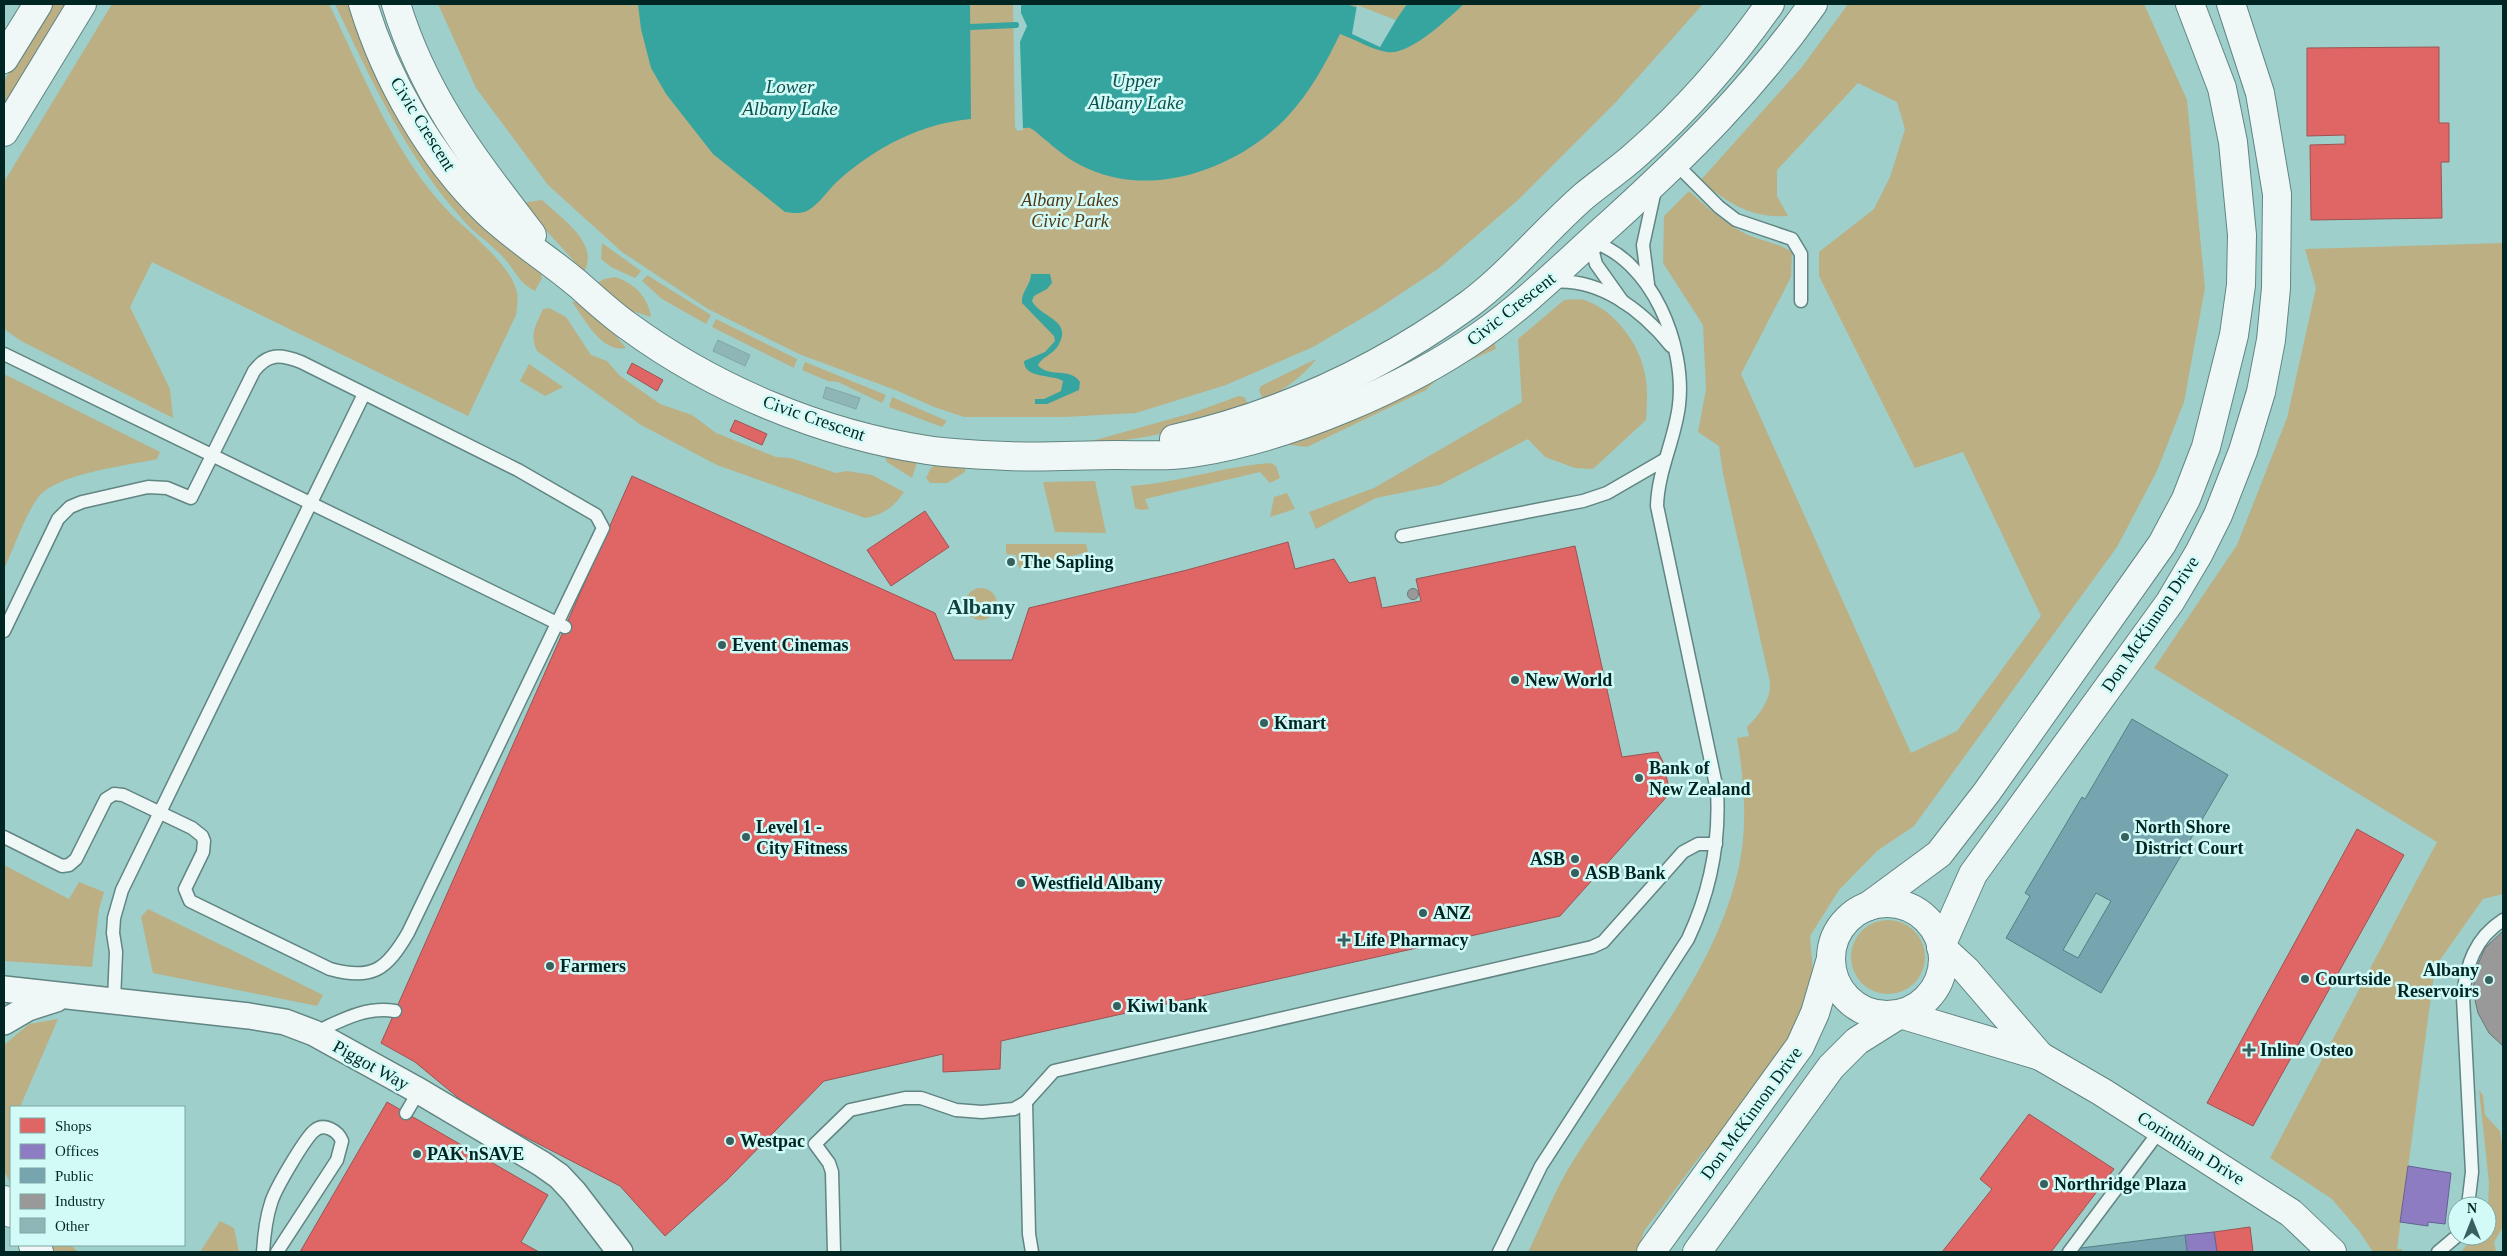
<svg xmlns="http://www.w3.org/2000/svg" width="2507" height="1256" font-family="Georgia,serif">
	<rect width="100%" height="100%" fill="#9ecfcb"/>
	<!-- green -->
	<g fill="#bcaf84">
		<path d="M49,4h20l-65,109v-32z"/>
		<path d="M112,4h217c34,70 65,151 120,208 19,20 59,50 67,77 3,8 1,18 0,26l-48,101 -316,-154 -22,45 40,82 3,29 -152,-77 -17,-12v-147z"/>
		<path d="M335,4h16l128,217 26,26 35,24 2,7 -7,13c-17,-8 -20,-22 -33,-35 -12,-13 -28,-23 -39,-36 -57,-64 -92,-140 -128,-216z"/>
		<path d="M438,4h1265l-87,98 -98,98 -80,69 -62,41 -63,37 -87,38 -90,28 -72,4h-100l-30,-10 -36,-16 -99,-37 -91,-45 -86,-57 -74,-67 -72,-97z"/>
		<path d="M1848,4h296l43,96 18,188 -21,114 -27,69 -40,76 -203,279 -37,25 -38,39 -29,46 3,37 -17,60 -73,105 -20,14 -59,79 -7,21h-109c15,-30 27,-63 45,-91 58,-93 143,-186 166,-295 9,-42 5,-86 -2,-128l12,-2 -2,-9c13,-13 24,-27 23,-45l-47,-208 -4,-28 -21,-14 8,-43 -3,-64 -40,-62 1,-47 25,-25c19,17 36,33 59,44 15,6 30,8 44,17l-1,25 -50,97 170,379 46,-22 84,-115 -78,-164 -48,16 -96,-192v-24l55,-43 16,-32 15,-48 -8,-27 -39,-19 -81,87v26l11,20c-40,2 -58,-13 -88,-35l102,-114z"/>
		<path d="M542,200c19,18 58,43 42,72l-63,-69z"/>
		<path d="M602,243l39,28 -6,7 -24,-11 -10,-8z"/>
		<path d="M2503,243v651l-20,5 -48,68 -38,282h5v3h-29l-14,-21 -27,-32 -62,-41 167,-316 -283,-174 83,-123 50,-127 29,-130 -11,-39z"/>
		<path d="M647,275l64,40 -5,9 -44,-25 -20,-18z"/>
		<path d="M615,277c19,6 33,20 36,40l-25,-8 -31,-24 9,-6z"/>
		<path d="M1564,300c6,0 17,-2 23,1 28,10 53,44 58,73 3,15 2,31 1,46l-53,49 -18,-1 -30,-11 -17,-18 -88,46 -64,13 -60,31 -7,-17 65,-24 148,-86 -4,-63z"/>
		<path d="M572,302h6l28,22 20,24c-25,5 -41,-29 -54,-46z"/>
		<path d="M549,308l17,9 25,38 16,6 12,14 41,29 32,11 24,18 60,24 15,1 45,15 11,-2 25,4 32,17c-11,16 -20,22 -39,26l-148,-53 -76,-40 -104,-74c-8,-16 -1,-26 6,-42z"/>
		<path d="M716,319l81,40 -3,9 -82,-41z"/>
		<path d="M1494,341l2,8c-25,11 -51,21 -70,41l-119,57 -25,-3z"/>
		<path d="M1316,359c-9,14 -37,35 -53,41l-4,-10 2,-4z"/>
		<path d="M805,362l81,33 -4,8 -44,-21 -10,-1 -26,-11z"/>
		<path d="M529,364l34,23 -18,9 -25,-15z"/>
		<path d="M4,374l156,78 -3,7c-30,7 -102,14 -120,40 -14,20 -22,47 -33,70z"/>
		<path d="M1239,396l5,1 6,10c-52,17 -103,36 -158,34l100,-28z"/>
		<path d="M892,397l55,24 -5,6 -53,-20z"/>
		<path d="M884,454l34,5 -6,19 -25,-16z"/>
		<path d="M939,463l26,3v6l-18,11h-17l-4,-5 5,-10z"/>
		<path d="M1271,463l5,3 4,12 -10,5 -10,-11 -115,27 4,10 -8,1 -6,-2 -4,-22c47,-3 92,-20 140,-23z"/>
		<path d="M1095,481l11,52 -51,-1 -12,-50z"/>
		<path d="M1287,493l8,16 -25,8 4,-20z"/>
		<path d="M1006,544h80l2,8 -69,16 -3,-13 -10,-1z"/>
		<circle cx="981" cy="604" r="16"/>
		<path d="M4,865l65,34 10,-17 25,10 -5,17 -7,58 -88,-6z"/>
		<path d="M148,909l175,86 -6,11 -164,-33 -12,-56z"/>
		<circle cx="1888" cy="957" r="37"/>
		<path d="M58,1019l-38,88h-9v77l-7,-13v-126l25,-21z"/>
		<path d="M2479,1090l4,5 2,20 15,16 3,20v76l-9,15 2,10h-35l13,-16h13l2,-53z"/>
		<path d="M220,1221l14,7 5,24h-39z"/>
		<path d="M47,1245h24l7,7h-26z"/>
	</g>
	<!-- water -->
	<g fill="#36a59f">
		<path d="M638,4h332l1,115c-48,4 -95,28 -131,60 -11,9 -20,25 -33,32 -7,3 -14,2 -22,1l-72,-58 -47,-60 -15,-26 -10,-39z"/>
		<path d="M1016,4h330l50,16 11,-16h57c-16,14 -54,52 -77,48 -15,-2 -32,-13 -47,-18 -14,29 -30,58 -52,82 -48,51 -131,82 -197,54 -17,-7 -31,-17 -44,-29 -5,-3 -10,-9 -15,-12 -3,-2 -7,-1 -11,-1z"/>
		<path d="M1031,274h19l2,9 -5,6 -13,7 -2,5c9,17 42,19 26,45 -6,9 -16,11 -20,19 9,13 33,2 42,17l-1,8 -32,14h-12v-5h9l17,-8 2,-10c-11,-7 -39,-2 -39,-20l21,-9 10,-11 -1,-5 -32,-33c-1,-12 9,-18 9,-29z"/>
	</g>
	<!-- pier -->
	<g fill="#9ecfcb">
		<path d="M1013,4h8v9l6,13 -7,16 3,88 -5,1 -3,-3z"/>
		<path d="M1357,5l39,15 -16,27 -28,-13z"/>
	</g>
	<!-- shops -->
	<g fill="#e06666" stroke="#9d5352">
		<path d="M2439,47v76h10v39h-8l1,56 -131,2 -1,-75 35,-1v-9l-38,1v-88z"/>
		<path d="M632,363l31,17 -6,11 -30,-18z"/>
		<path d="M735,420l32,14 -5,11 -32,-14z"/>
		<path d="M632,476l303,137 19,47h58l17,-52 158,-38 101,-28 7,27 39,-10 15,24 26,-6 7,31 39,-7 -5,-22 159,-33 47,211 36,-5 5,10 7,31 -110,123 -559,125 -1,28 -57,3v-18l-119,27 -97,99 -62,56 -45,-50 -147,-76 -58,-48 -34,-19z"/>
		<path d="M925,511l24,36 -58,39 -24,-36z"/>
		<path d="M2357,829l47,26 -151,271 -46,-23z"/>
		<path d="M387,1102l161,93 -27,47 18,10h-239z"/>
		<path d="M2029,1114l85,55 -63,83h-109l50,-63 -12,-10z"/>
		<path d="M2250,1227l3,25h-36l-3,-20z"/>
	</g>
	<!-- offices -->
	<g fill="#8e7cc3" stroke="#636293">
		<path d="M2408,1166l43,7 -6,51 -17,-2v4l-28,-4z"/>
		<path d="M2214,1232l3,20h-30l-2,-17z"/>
	</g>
	<!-- public -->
	<g fill="#76a5af" stroke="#537f85" fill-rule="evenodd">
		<path d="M2132,719l96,56 -127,218 -95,-55 24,-42 -5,-3 57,-96 3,2zM2096,893l15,8 -33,57 -15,-8z"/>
		<path d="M2185,1235l2,17h-113l-1,-3z"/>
	</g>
	<!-- industry -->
	<g fill="#999" stroke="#6b7676">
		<circle cx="1413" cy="594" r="5.5"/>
		<path d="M2503,931v115l-14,-13 -11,-20 -5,-22 3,-22 9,-21z"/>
	</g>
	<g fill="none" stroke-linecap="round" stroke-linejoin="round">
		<!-- stream -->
		<path stroke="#36a59f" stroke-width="6" d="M970,27l46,-2"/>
	</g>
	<!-- building -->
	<g fill="#8fb6b7" stroke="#80a7a8">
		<path d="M718,340l32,15 -5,11 -32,-15z"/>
		<path d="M826,387l34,11 -4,11 -33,-11z"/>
	</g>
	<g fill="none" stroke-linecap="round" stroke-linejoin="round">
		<!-- lane casing -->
		<g stroke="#618582" stroke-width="15">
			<g id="lane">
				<path d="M1676,164l43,43 17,13 56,19 9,15v47"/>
				<path d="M1551,282c48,-5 91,28 120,64"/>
				<path d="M1648,284l-5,-39 12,-55"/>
				<path d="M4,354l561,273"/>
				<path d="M1402,536l181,-35 24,-8 57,-33"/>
				<path d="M4,631l54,-112 12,-12 12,-5 66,-15 19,1 24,10 63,-127c14,-18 26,-17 47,-9l217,108 78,45 7,13 -195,405c-21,36 -35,48 -78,36l-140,-68 -5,-12 18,-37 1,-11 -2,-5 -10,-8 -69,-33 -9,-1 -8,5 -30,60 -7,6 -7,1 -58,-29"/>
				<path d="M114,1001l2,-49 -3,-19 1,-15 8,-28 242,-496"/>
				<path d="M314,1033c26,-12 51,-27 81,-22"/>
				<path d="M1026,1102l3,132 3,18"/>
				<path d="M406,1113l13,-22"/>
				<path d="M2468,1206l4,-34 -9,-175c3,-32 12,-59 40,-77"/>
				<path d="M263,1252c1,-15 3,-34 8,-49 4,-14 33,-63 43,-72 10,-9 24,0 28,10l-5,19 -60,92"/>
				<path d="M834,1252l-2,-80 -3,-9 -14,-19 35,-34 55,-12h16l35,12 26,2 32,-3 12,-7 28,-31 538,-124 11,-5 80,-90 15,-8h18"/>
				<path d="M1499,1252l42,-86 147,-227c22,-47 32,-98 29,-149l-60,-284c1,-36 18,-66 22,-101 7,-59 -27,-146 -89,-164l6,23 27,38"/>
				<path d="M2069,1252l92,-123"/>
				<path d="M2438,1252l19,-16"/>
			</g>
		</g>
		<!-- street casing -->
		<g stroke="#618582" stroke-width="28">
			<g id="street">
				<path d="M4,989l245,27 36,6 29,11 105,58 123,73 17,12 15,16 46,60"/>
				<path d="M4,1022l24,-14 28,-9"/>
			</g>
		</g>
		<!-- secondary casing -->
		<g stroke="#618582" stroke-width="30">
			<g id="secondary">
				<path d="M363,4c23,75 67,153 124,208 28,27 63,48 92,73 16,14 32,29 49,41 86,63 193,108 299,124 26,4 54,5 81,6 36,2 72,-1 108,-1 28,0 54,2 82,-3 92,-15 206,-63 283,-117 47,-33 87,-74 130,-112 77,-70 142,-134 202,-219"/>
				<path d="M396,4c29,94 78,155 136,231"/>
				<path d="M4,59l34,-55"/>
				<path d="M4,132l78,-128"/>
				<path d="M1174,439c106,-24 206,-70 294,-134 43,-32 76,-74 116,-109 18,-15 38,-28 56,-45 50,-44 92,-93 130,-147"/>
				<circle cx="1887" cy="959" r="56"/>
				<path d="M1867,907l72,-53 48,-62 175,-248 24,-45 20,-52 28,-112 7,-50 1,-50 -9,-93 -11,-54 -32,-84"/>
				<path d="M1941,946l32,-72 197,-272 29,-49 19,-38 25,-64 18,-59 10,-52 5,-52 1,-94 -17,-101 -29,-89"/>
				<path d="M1941,947l25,23 74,86"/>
				<path d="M1900,1014l140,42 62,36 189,121 41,39"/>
				<path d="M4,1200l7,13"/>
				<path d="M33,1245l6,7"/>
				<path d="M1651,1252l149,-206 15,-33 15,-51"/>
				<path d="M1697,1252l134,-185 26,-26 43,-27"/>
			</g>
		</g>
		<!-- lane -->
		<use href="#lane" stroke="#f0f8f7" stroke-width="12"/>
		<!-- street -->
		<use href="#street" stroke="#f0f8f7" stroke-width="25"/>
		<!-- secondary -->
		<use href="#secondary" stroke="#f0f8f7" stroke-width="28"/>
	</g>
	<!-- markers -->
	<g fill="#37615e" stroke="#d2fbf7" stroke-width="2">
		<circle cx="1011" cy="562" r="5"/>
		<circle cx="722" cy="645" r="5"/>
		<circle cx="1515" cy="680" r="5"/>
		<circle cx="1264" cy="723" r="5"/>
		<circle cx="1639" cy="778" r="5"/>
		<circle cx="746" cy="837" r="5"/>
		<circle cx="2125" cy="837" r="5"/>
		<circle cx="1575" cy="859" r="5"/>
		<circle cx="1575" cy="873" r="5"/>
		<circle cx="1021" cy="883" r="5"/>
		<circle cx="1423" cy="913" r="5"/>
		<path d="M1341.5 932.5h5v5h5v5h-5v5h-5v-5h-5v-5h5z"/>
		<circle cx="550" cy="966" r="5"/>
		<circle cx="2305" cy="979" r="5"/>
		<circle cx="2489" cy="980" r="5"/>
		<circle cx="1117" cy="1006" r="5"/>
		<path d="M2246.5 1042.5h5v5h5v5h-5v5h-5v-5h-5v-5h5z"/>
		<circle cx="730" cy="1141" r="5"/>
		<circle cx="417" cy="1154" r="5"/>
		<circle cx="2044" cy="1184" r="5"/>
	</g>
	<g text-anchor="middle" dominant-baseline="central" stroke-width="5" stroke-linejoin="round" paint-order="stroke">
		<!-- street labels -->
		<g font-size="18" fill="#002623" stroke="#d2fbf7">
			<text transform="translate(423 124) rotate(58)">Civic Crescent</text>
			<text transform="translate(1511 309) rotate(-38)">Civic Crescent</text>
			<text transform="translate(814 418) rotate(19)">Civic Crescent</text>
			<text transform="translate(2150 624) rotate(-56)">Don McKinnon Drive</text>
			<text transform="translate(371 1065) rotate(29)">Piggot Way</text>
			<text transform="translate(1751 1113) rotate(-54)">Don McKinnon Drive</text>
			<text transform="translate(2191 1148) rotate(32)">Corinthian Drive</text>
		</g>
		<!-- park labels -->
		<g font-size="18" font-style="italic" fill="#533714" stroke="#d2fbf7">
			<text x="1070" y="200">Albany Lakes<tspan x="1070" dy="21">Civic Park</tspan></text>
		</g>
		<!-- poi labels -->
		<g font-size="18" font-weight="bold" fill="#002623" stroke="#d2fbf7" text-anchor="start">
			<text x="1021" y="562">The Sapling</text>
			<text x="732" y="645">Event Cinemas</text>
			<text x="1525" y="680">New World</text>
			<text x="1274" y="723">Kmart</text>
			<text x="1649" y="768">Bank of<tspan x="1649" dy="21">New Zealand</tspan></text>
			<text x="756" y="827">Level 1 -<tspan x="756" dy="21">City Fitness</tspan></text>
			<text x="2135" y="827">North Shore<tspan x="2135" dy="21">District Court</tspan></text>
			<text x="1565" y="859" text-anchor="end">ASB</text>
			<text x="1585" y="873">ASB Bank</text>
			<text x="1031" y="883">Westfield Albany</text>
			<text x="1433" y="913">ANZ</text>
			<text x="1354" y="940">Life Pharmacy</text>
			<text x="560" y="966">Farmers</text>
			<text x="2479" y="970" text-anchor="end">Albany<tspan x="2479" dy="21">Reservoirs</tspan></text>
			<text x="2315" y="979">Courtside</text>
			<text x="1127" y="1006">Kiwi bank</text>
			<text x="2260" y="1050">Inline Osteo</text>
			<text x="740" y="1141">Westpac</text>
			<text x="427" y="1154">PAK'nSAVE</text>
			<text x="2054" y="1184">Northridge Plaza</text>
		</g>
		<!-- water labels -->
		<g font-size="19" font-style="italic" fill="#0d504c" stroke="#d2fbf7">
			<text x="1136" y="80">Upper<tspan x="1136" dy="22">Albany Lake</tspan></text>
			<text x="790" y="86">Lower<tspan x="790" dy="22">Albany Lake</tspan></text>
		</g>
		<!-- district labels -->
		<g font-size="22" font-weight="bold" fill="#0f413e" stroke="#d2fbf7">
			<text x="981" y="606">Albany</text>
		</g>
	</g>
	<!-- border -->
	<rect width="2507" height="1256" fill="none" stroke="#002623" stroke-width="10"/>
	<!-- legend -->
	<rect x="10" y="1106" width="175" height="140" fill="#d2fbf7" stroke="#7ea6a2"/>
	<rect x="20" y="1118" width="25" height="15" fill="#e06666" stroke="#7ea6a2"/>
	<text x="55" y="1131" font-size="15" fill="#002623">Shops</text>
	<rect x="20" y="1144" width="25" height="15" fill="#8e7cc3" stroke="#7ea6a2"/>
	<text x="55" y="1156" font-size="15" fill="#002623">Offices</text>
	<rect x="20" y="1168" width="25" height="15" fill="#76a5af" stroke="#7ea6a2"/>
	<text x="55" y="1181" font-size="15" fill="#002623">Public</text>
	<rect x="20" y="1194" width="25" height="15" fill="#999999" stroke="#7ea6a2"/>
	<text x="55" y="1206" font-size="15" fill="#002623">Industry</text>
	<rect x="20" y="1218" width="25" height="15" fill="#8fb6b7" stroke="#7ea6a2"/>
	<text x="55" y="1231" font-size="15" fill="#002623">Other</text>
	<!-- north arrow -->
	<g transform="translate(2472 1221)"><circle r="24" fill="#d2fbf7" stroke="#7ea6a2"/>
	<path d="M0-4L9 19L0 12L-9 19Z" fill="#37615e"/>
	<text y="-8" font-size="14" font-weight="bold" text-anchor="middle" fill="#002623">N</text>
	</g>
</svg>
